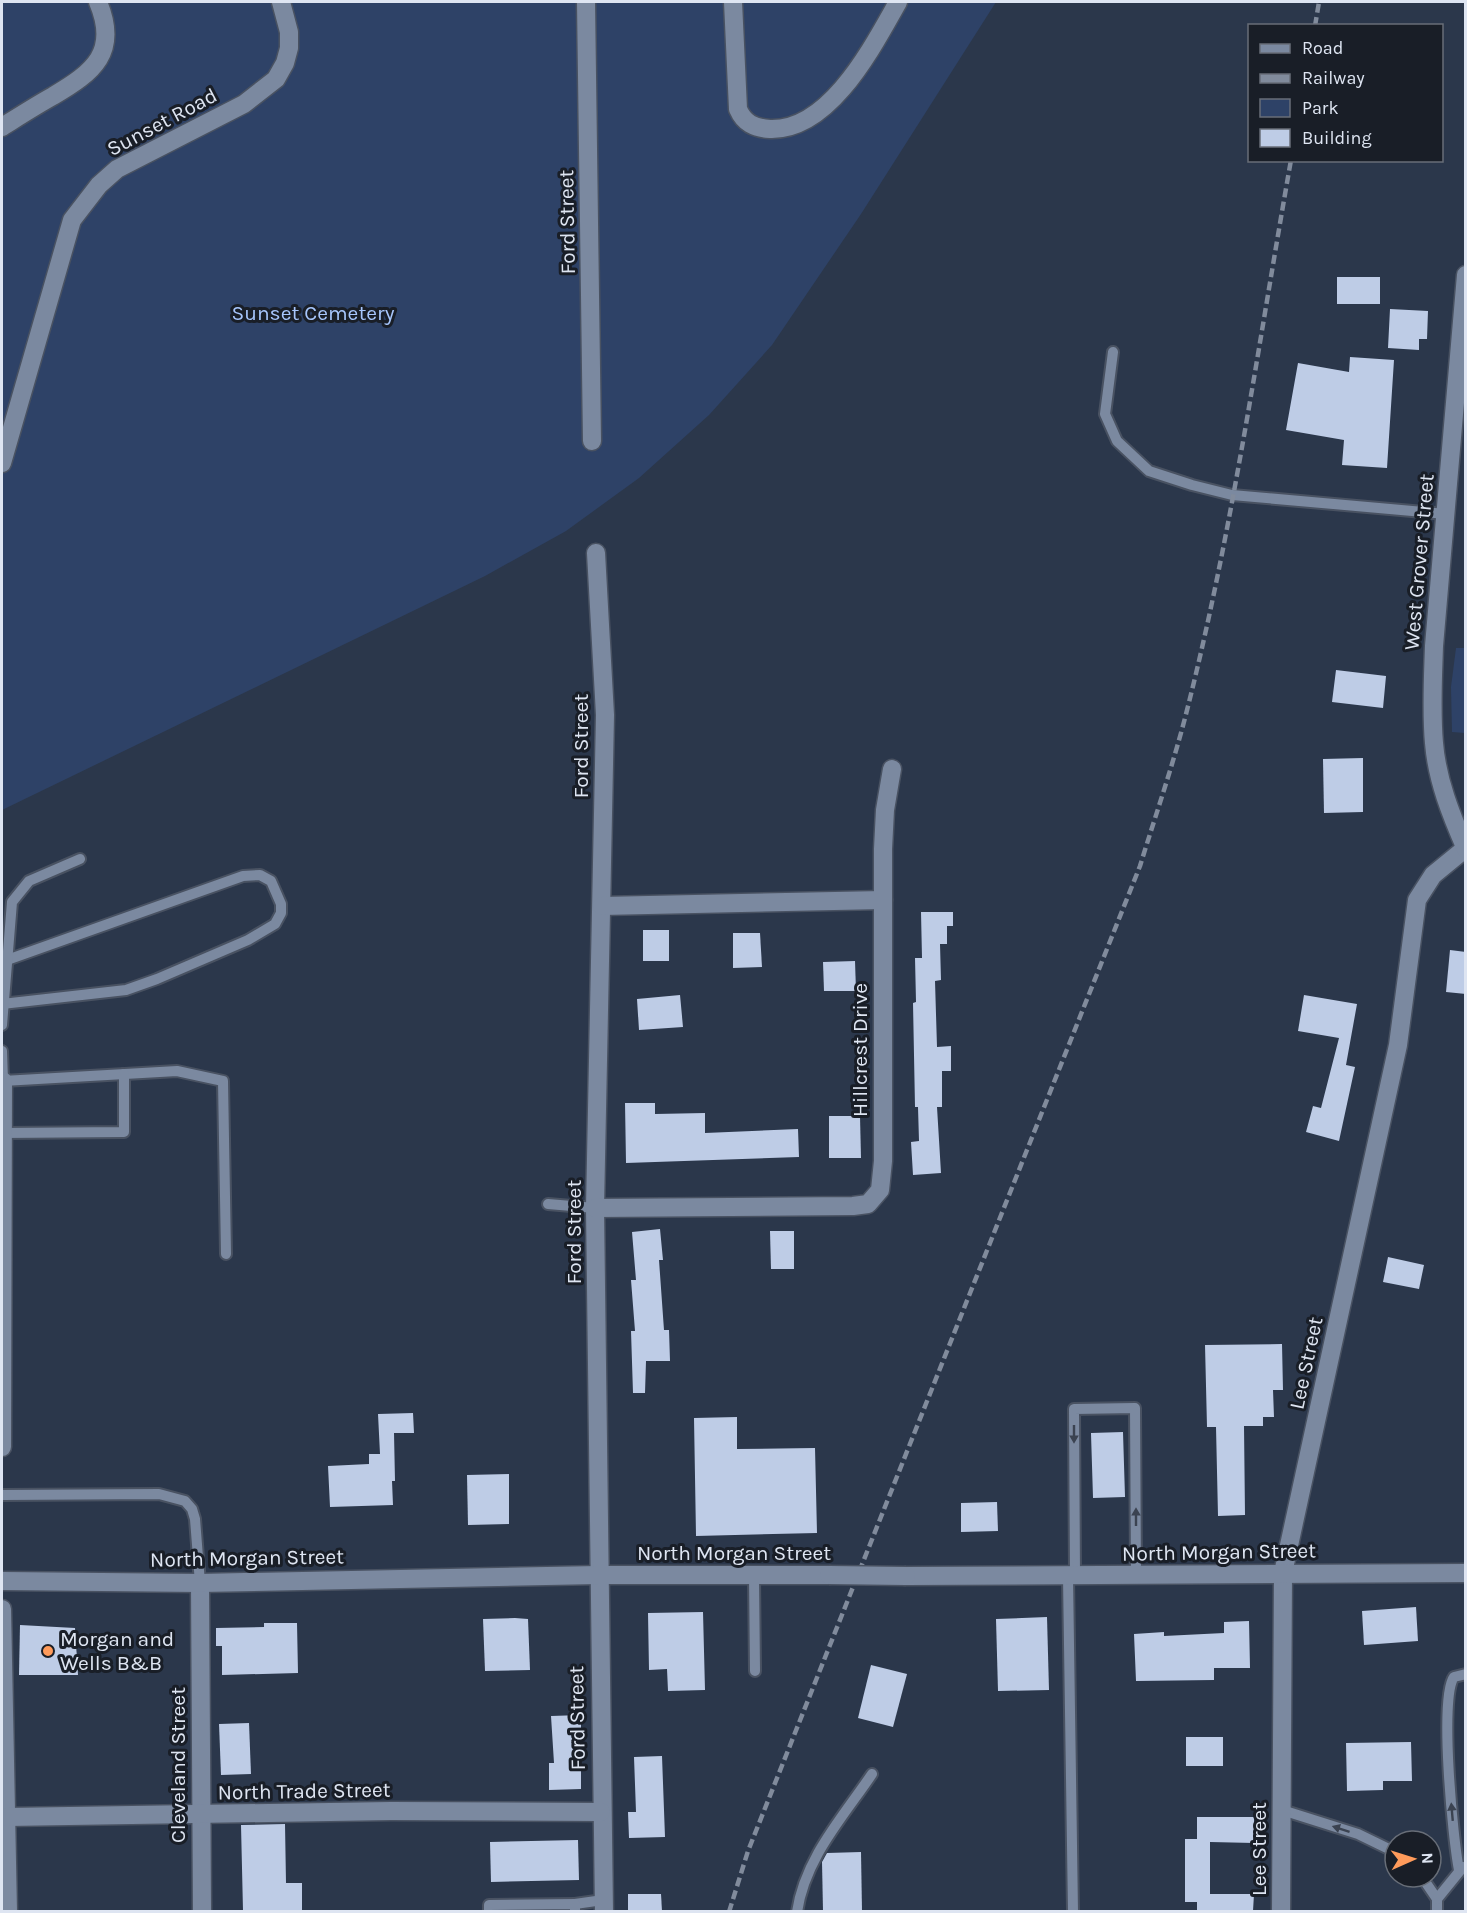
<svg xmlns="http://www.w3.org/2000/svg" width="1467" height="1913" font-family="Karla,sans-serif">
	<rect width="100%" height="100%" fill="#2b374b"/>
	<!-- green -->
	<g fill="#2e4267">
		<path d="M2,2h994l-135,212 -89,131 -63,70 -70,63 -73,53 -81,45 -483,234z"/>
		<path d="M1456,648h9v85l-13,-1 -1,-45z"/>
	</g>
	<!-- building -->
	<g fill="#becce6">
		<rect x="1337" y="277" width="43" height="27"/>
		<path d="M1390,309l38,2 -1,28h-8v11l-31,-2z"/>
		<path d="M1350,357l44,3 -7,108 -45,-3 2,-25 -58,-10 12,-67 51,9z"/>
		<path d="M1336,670l50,6 -3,32 -51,-6z"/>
		<path d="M1363,758v54l-39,1 -1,-54z"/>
		<path d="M921,912h32v14h-6v18h-7l1,36 -6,1 2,66 14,-1v25h-9v36h-5l4,66 -28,2 -2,-33 8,-1 -1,-34h-3l-2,-104 3,-1 -1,-44h7z"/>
		<rect x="643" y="930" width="26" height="31"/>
		<path d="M733,933h27l2,34 -29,1z"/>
		<path d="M1450,950l16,2v42l-20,-2z"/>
		<path d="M855,961l1,30h-32l-1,-29z"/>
		<path d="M680,995l3,32 -44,3 -2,-31z"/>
		<path d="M1304,995l53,9 -11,61 9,2 -16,74 -33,-9 7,-26 8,2 18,-70 -41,-7z"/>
		<path d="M625,1103h30v11l50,-1v20l93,-4 1,28 -173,6z"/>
		<path d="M829,1116h31l1,42h-32z"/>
		<path d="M660,1229l3,31h-4l5,70h5l1,31h-24l-1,32h-12l-2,-62h4l-4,-51h5l-4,-48z"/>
		<path d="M770,1231h24v38h-23z"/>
		<path d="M1388,1257l36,8 -5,24 -36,-7z"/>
		<path d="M1282,1344l1,46h-10l1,27h-11v9h-19l1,89 -27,1 -2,-89h-9l-2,-82z"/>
		<path d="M413,1413l1,20h-20l1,48h-3l1,24 -63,2 -2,-41 41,-2v-10h11l-2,-40z"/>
		<path d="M737,1417v32l78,-1 2,85 -121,3 -2,-118z"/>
		<path d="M1123,1432l2,65 -32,1 -2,-65z"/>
		<path d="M509,1474v50l-41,1 -1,-50z"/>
		<path d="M997,1502l1,29 -37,1v-29z"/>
		<path d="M1416,1607l2,34 -54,4 -2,-34z"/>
		<path d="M703,1612l2,78 -37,1 -1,-22 -18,1 -1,-57z"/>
		<path d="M1047,1617l2,73 -51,1 -2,-72z"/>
		<path d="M515,1618l13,1 2,51 -45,1 -2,-52z"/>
		<path d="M1249,1621l1,47h-36v12l-78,1 -2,-47 30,-2v4l60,-3v-11z"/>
		<path d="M264,1623h33l1,50 -76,2v-29h-6v-18l48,-1z"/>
		<path d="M20,1625l55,3 3,47h-59z"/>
		<path d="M871,1665l36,9 -14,53 -35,-9z"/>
		<path d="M581,1715v74l-32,1v-27h5l-3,-47z"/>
		<path d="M249,1723l2,51 -30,1 -2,-51z"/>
		<rect x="1186" y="1737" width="37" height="29"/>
		<path d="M1411,1742l1,39h-29v9l-36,1 -1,-48z"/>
		<path d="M662,1756l3,81 -36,1 -1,-26h8l-2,-55z"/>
		<path d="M1197,1817h57v26l-44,-1v52h44l-1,17h-56v-9h-12v-63h12z"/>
		<path d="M285,1824l1,59h16v28h-59l-2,-86z"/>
		<path d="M578,1840l1,40 -88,2 -1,-40z"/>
		<path d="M861,1852l1,59h-39l-1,-49 5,-9z"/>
		<path d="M628,1894h33l1,17h-34z"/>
	</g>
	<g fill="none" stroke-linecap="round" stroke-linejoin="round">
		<!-- lane casing -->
		<g stroke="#495262" stroke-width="14">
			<g id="lane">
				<path d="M1113,352l-8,62 12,27 32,30 43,14 40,10 214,19"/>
				<path d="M2,1004l124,-14 31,-11 91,-39 27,-16 6,-11v-9l-10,-23 -11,-6 -17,1 -236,84"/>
				<path d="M2,1025l10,-123 17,-21 51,-22"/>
				<path d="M2,1051l1,30 174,-10 46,10 3,173"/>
				<path d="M2,1133l122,-1v-58"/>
				<path d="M548,1204l47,4"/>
				<path d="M2,1495l157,-1 26,7 7,8 3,10 5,64"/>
				<path d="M754,1576l1,95"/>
				<path d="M1068,1577l5,335"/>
				<path d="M1075,1577l-1,-168 61,-1 1,167"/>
				<path d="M1282,1810l76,24 37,18"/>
				<path d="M1459,1870c-6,-30 -20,-173 -5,-193l12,-3"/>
				<path d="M1422,1877l15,22v13"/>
				<path d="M1437,1899l26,-32"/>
				<path d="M575,1904l28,-4"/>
				<path d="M489,1912v-7l86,-1v8"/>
				<path d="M797,1912c8,-54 46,-95 75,-138"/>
			</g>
		</g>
		<!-- street casing -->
		<g stroke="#495262" stroke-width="21">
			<g id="street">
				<path d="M586,2l6,439"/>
				<path d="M733,2l5,107c6,14 16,19 32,20 60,2 103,-83 128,-127"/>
				<path d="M2,127c16,-10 33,-21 51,-31 41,-24 66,-44 45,-94"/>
				<path d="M2,463l70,-243 27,-35 18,-16 127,-65 32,-25 9,-16 4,-15v-16l-8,-30"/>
				<path d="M596,553l9,162 -10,493 9,704"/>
				<path d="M602,906l281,-6"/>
				<path d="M595,1208l258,-2 15,-2 12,-14 3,-29v-312l2,-39 7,-41"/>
				<path d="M2,1447l1,-366"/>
				<path d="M200,1583l2,329"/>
				<path d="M2,1609l6,303"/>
				<path d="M7,1817l384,-6 210,1"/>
				<path d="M1281,1912l2,-339 115,-528 19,-145 16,-25 33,-27"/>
			</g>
		</g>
		<!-- secondary casing -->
		<g stroke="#495262" stroke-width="21">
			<g id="secondary">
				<path d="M1466,275l-32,371c-1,32 -3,65 0,97 3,37 17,72 32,106"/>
				<path d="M906,1576l560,-3"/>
				<path d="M2,1581l198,2 398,-8h231"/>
			</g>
		</g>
		<!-- lane -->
		<use href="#lane" stroke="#7b89a0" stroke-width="10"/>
		<!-- street -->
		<use href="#street" stroke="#7b89a0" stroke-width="18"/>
		<!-- secondary -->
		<use href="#secondary" stroke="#7b89a0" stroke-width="18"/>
		<!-- rail -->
		<g stroke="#818b9c" stroke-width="4.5" stroke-dasharray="9 4.5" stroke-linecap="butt">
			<path d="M1315,26l4,-24"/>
			<path d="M729,1912l19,-61 392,-985c15,-49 32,-98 45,-148 47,-183 73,-372 106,-558"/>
		</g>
		<!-- secondary-bridge casing -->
		<g stroke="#495262" stroke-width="21" stroke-linecap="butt">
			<path id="secondary-bridge" d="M829,1575l77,1"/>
		</g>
		<!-- secondary-bridge -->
		<use href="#secondary-bridge" stroke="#7b89a0" stroke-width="18"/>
	</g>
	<!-- one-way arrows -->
	<defs><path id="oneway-solid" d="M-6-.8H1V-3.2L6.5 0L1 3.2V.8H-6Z" transform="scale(1.5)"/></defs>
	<g fill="#3b4351">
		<use href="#oneway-solid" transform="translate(1074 1434) rotate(90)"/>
		<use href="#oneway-solid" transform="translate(1136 1517) rotate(-90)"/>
		<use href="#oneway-solid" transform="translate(1452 1812) rotate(-95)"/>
		<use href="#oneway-solid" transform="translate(1341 1829) rotate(-162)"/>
	</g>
	<!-- markers -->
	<circle fill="#ff9b5b" stroke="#191e27" stroke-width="2" cx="48" cy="1651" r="6"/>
	<g text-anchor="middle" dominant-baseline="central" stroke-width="6" stroke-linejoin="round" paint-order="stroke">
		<!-- street labels -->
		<g font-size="21" fill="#dee5f2" stroke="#191e27">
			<text transform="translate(162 122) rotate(-28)">Sunset Road</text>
			<text transform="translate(567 222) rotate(-91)">Ford Street</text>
			<text transform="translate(1419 562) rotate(-85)">West Grover Street</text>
			<text transform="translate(581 746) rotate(-90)">Ford Street</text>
			<text transform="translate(860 1050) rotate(-90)">Hillcrest Drive</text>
			<text transform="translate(574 1232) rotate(-90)">Ford Street</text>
			<text transform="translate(1306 1363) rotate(-78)">Lee Street</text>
			<text transform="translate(1219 1552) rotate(-1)">North Morgan Street</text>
			<text x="734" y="1553">North Morgan Street</text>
			<text transform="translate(247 1558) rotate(-1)">North Morgan Street</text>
			<text transform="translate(577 1718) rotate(-91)">Ford Street</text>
			<text transform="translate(178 1765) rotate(-90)">Cleveland Street</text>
			<text transform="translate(304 1791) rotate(-1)">North Trade Street</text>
			<text transform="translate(1259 1849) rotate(-90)">Lee Street</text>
		</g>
		<!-- park labels -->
		<g font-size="21" fill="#a7c6fc" stroke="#191e27">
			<text x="313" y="313">Sunset Cemetery</text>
		</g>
		<!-- poi labels -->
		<g font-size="21" fill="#dee5f2" stroke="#191e27" text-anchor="start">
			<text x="60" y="1639">Morgan and<tspan x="60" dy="24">Wells B&amp;B</tspan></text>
		</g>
	</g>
	<!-- border -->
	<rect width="1467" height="1913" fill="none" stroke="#dee5f2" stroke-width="6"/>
	<!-- legend -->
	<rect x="1248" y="24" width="195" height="138" fill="#191e27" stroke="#686e78" stroke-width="1.5"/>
	<rect x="1260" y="44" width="30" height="9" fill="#7b89a0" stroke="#686e78" stroke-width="1.5"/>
	<text x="1302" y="54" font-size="18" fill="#dee5f2">Road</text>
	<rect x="1260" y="74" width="30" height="9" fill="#818b9c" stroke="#686e78" stroke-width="1.5"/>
	<text x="1302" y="84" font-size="18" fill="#dee5f2">Railway</text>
	<rect x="1260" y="99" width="30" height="18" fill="#2e4267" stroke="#686e78" stroke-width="1.5"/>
	<text x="1302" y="114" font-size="18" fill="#dee5f2">Park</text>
	<rect x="1260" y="129" width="30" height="18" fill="#becce6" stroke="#686e78" stroke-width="1.5"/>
	<text x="1302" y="144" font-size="18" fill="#dee5f2">Building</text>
	<!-- north arrow -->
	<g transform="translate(1413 1859) rotate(87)"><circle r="28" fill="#191e27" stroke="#686e78" stroke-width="1.5"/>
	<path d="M0-4.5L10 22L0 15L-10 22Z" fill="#ff9b5b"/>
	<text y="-9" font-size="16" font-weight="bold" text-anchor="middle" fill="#dee5f2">N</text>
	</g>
</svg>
